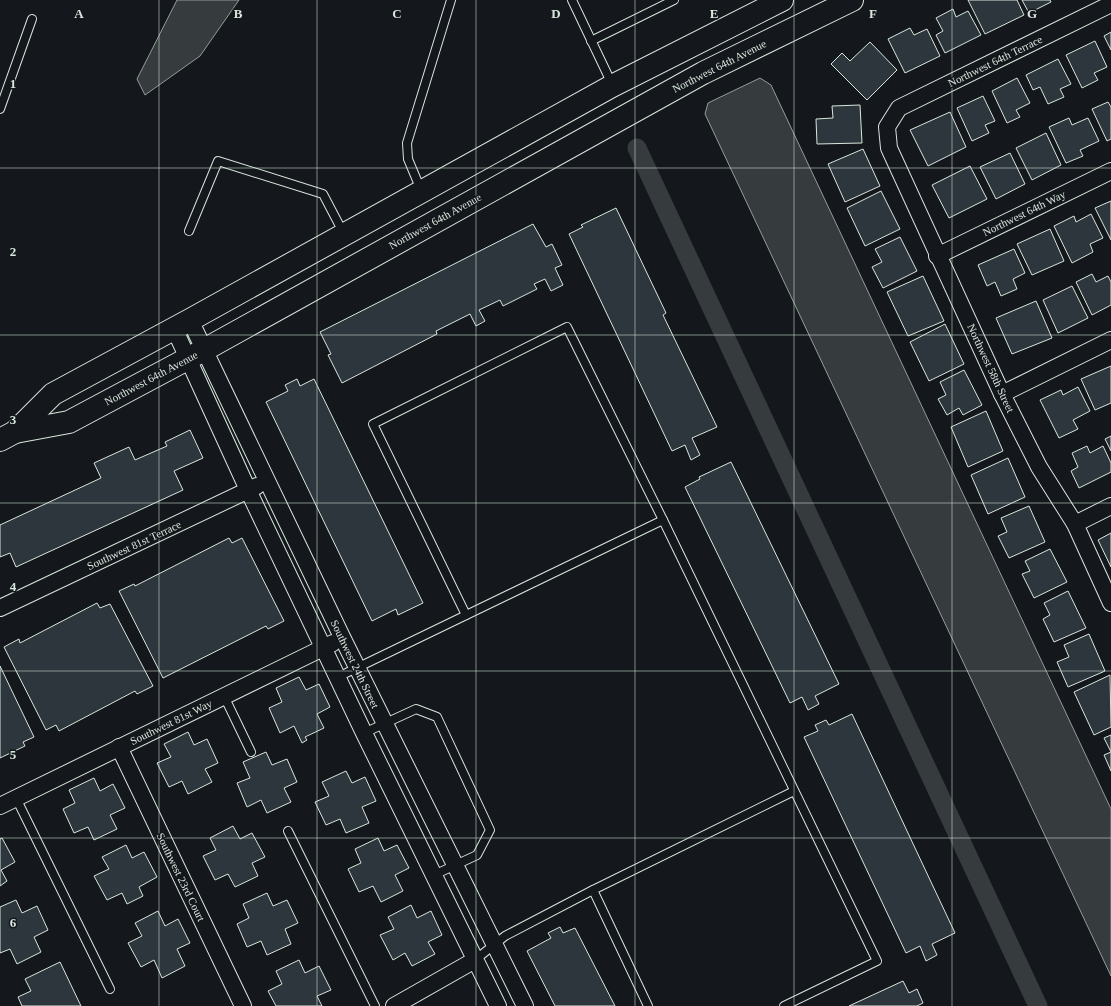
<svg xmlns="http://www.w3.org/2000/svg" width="1111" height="1006" font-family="'Times New Roman',serif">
	<rect width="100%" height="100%" fill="#14181c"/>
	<!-- water -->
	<g fill="#363b3e" stroke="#939e99">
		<path d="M177,0h62l-39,56 -55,39 -8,-16z"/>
		<path d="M760,78l11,7 340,724v167l-406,-862 3,-11z"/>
	</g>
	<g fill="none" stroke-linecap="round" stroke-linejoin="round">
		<!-- canal -->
		<path stroke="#363b3e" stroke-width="19" d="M637,148l401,858"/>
	</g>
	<!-- building -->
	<g fill="#2c363c" stroke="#d8e6dc">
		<path d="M968,0h49l7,15 -39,19z"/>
		<path d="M1022,0h28l1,2 -22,11z"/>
		<path d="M953,9l3,8 12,-6 13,24 -36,18 -9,-18 7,-4 -7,-13z"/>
		<path d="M910,28l4,7 13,-6 13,27 -35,17 -17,-34z"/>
		<path d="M1111,32v18l-7,-14z"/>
		<path d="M1095,41l12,26 -13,6 4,7 -16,8 -16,-33z"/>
		<path d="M870,42l27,28 -30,30 -36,-36 11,-11 8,8z"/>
		<path d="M1058,59l13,25 -11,5 4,8 -16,7 -8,-17 -7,3 -7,-15z"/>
		<path d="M1017,78l13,25 -14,7 4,7 -13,6 -15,-32z"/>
		<path d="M983,96l12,25 -10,4 4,8 -17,8 -15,-33z"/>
		<path d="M1108,102l3,5v32l-4,2 -15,-32z"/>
		<path d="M860,105l2,38 -45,1 -1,-25 17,-1 -1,-12z"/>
		<path d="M950,112l16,35 -38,19 -18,-36z"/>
		<path d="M1069,118l3,7 16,-7 11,23 -19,9 3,6 -17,7 -17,-36z"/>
		<path d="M1046,133l15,32 -29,15 -16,-32z"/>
		<path d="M863,149l17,37 -35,16 -17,-38z"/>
		<path d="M1010,153l15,31 -29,15 -16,-32z"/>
		<path d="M970,166l17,33 -38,19 -17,-33z"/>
		<path d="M881,191l19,38 -35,17 -18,-38z"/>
		<path d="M1111,201v39l-16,-32z"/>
		<path d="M616,208l50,105 -3,2 54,112 -25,11 8,17 -9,5 -6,-15 -13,6 -103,-217 14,-7 -2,-2z"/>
		<path d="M1091,214l12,24 -13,6 3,8 -21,11 -18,-37 20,-10 2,6z"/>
		<path d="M533,224l13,23 6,-3 10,21 -7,3 8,17 -12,6 -6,-12 -11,5 3,5 -34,17 -3,-6 -21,10 6,11 -9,5 -6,-12 -34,17 1,3 -95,49 -14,-28 3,-1 -11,-22z"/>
		<path d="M1050,229l14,32 -32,14 -15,-31z"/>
		<path d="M900,237l17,34 -34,17 -11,-21 10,-5 -7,-13z"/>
		<path d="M1014,249l11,24 -12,6 4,10 -16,7 -6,-14 -8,4 -9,-21z"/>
		<path d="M1092,274l4,8 12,-6 3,6v23l-19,10 -16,-33z"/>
		<path d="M923,276l21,45 -36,15 -21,-44z"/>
		<path d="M1072,286l16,32 -30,15 -15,-33z"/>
		<path d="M1036,301l16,37 -40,16 -16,-36z"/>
		<path d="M945,324l19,40 -35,17 -19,-39z"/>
		<path d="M1111,366v37l-16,7 -14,-31z"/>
		<path d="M964,370l18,35 -19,10 -4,-7 -12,7 -9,-16 8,-4 -6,-13z"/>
		<path d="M297,379l3,7 14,-7 109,224 -25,12 -2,-6 -24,12 -106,-219 22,-11 -3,-6z"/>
		<path d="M1078,387l12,24 -17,9 5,9 -19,9 -19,-38 21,-10 2,5z"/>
		<path d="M986,411l17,40 -35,16 -17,-40z"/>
		<path d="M190,430l13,28 -29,13 9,19 -167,77 -6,-14 -10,4v-32l101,-47 -7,-15 35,-16 6,13 32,-14 -2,-4z"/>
		<path d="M1111,436v15l-6,-12z"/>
		<path d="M1087,446l3,7 13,-7 8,17v9l-32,16 -8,-17 7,-4 -6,-14z"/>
		<path d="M1008,458l17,39 -37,17 -17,-39z"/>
		<path d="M731,462l108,222 -24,12 4,8 -11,6 -6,-13 -12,6 -105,-216 15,-8 -1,-2z"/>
		<path d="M1029,506l16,36 -36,16 -11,-22 9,-4 -6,-14z"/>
		<path d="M1111,533v34l-13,-27z"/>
		<path d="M229,538l3,5 10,-5 42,83 -16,8 -2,-3 -103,52 -44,-87 15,-7 1,2z"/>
		<path d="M1050,549l17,33 -33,16 -12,-24 8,-3 -5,-10z"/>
		<path d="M1068,591l18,37 -32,14 -11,-23 7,-4 -6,-12z"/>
		<path d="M97,603l3,5 10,-4 43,82 -16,8 -2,-3 -76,40 -3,-6 -10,5 -42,-83 15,-8 1,4z"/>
		<path d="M1089,634l16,37 -37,16 -11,-25 12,-5 -5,-12z"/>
		<path d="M0,666l34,71 -11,5 2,4 -25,12z"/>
		<path d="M1110,675l1,52 -17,8 -20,-43z"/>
		<path d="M299,677l7,13 13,-6 11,23 -13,7 7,14 -19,9 2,3 -5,3 -8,-17 -14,7 -11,-25 13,-6 -6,-14z"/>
		<path d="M852,714l103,219 -23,11 5,11 -11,6 -6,-15 -14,7 -102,-216 14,-6 -3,-6 11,-5 3,5z"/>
		<path d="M188,732l6,13 13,-6 11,24 -13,6 7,13 -24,12 -6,-13 -13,6 -12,-24 14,-6 -7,-13z"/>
		<path d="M1111,735v36l-7,-16 7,-3 -7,-14z"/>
		<path d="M266,752l6,13 15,-6 10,23 -13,6 7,14 -24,11 -6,-13 -14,7 -10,-24 13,-5 -7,-16z"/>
		<path d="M346,771l6,12 13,-6 11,24 -14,6 7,16 -23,10 -6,-14 -14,6 -11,-23 14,-6 -7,-14z"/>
		<path d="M94,778l6,13 13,-7 12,24 -15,7 7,14 -23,11 -6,-13 -14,6 -11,-24 12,-6 -6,-13z"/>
		<path d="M233,826l7,13 12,-6 13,24 -13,6 6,13 -23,11 -7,-13 -13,6 -12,-24 13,-6 -6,-12z"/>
		<path d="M2,838l13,24 -14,8 6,11 -7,5v-47z"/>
		<path d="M378,838l6,13 13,-6 12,23 -14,7 8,16 -22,11 -8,-16 -14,6 -11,-23 13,-6 -6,-14z"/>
		<path d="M126,845l6,13 12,-6 13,25 -18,10 4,9 -16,8 -5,-11 -15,7 -13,-24 15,-7 -7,-12z"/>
		<path d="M267,893l6,13 14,-6 11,23 -13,6 6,15 -24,11 -6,-14 -14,6 -10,-23 12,-6 -6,-14z"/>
		<path d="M16,900l6,13 15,-7 11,24 -14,7 7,15 -24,12 -7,-15 -10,4v-46z"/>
		<path d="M411,905l6,13 14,-7 11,24 -14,7 7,12 -23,12 -7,-13 -12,7 -13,-25 14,-6 -6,-12z"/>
		<path d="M158,911l7,15 13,-7 12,24 -13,6 8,17 -23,12 -8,-18 -13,7 -13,-24 14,-7 -7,-13z"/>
		<path d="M560,927l3,6 12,-5 40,78h-60l-28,-55 24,-13 -3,-5z"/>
		<path d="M299,960l6,13 14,-7 12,24 -14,6 5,10h-46l-8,-15 14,-7 -6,-13z"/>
		<path d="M60,962l21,44h-59l-4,-9 13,-6 -6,-12z"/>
		<path d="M903,981l6,12 8,-4 6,14 -6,3h-68z"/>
	</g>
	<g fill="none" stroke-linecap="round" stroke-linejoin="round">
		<!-- lane casing -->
		<g stroke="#d8e6dc" stroke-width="10">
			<g id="lane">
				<path d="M572,0l40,84"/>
				<path d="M591,41l83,-41"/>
				<path d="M0,109l32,-90"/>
				<path d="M421,190l-13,-31 -1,-16 44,-143"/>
				<path d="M189,231l29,-70 105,33 21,40"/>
				<path d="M466,615l-93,-191 194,-97 96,193"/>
				<path d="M338,677l325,-157 214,441 -93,45"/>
				<path d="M224,696l27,56"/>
				<path d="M364,733l52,-24 21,8 53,113 -13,25 -43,20"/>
				<path d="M16,798l94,191"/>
				<path d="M288,831l87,175"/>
				<path d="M475,960l30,-24 88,-46"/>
				<path d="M648,1006l-55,-116 201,-99"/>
			</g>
		</g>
		<!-- street casing -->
		<g stroke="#d8e6dc" stroke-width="18">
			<g id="street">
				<path d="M1111,4l-212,104 -12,19 2,21 113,246 37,73 36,57 36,79"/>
				<path d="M937,256l174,-85"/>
				<path d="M190,320l152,317 183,369"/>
				<path d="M174,328l74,162 116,243 134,273"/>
				<path d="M1002,394l109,-54"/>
				<path d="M1075,524l36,-18"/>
				<path d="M0,608l257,-122"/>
				<path d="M119,747l124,259"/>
				<path d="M0,806l333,-163"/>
				<path d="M394,1006l81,-46"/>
			</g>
		</g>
		<!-- secondary casing -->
		<g stroke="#d8e6dc" stroke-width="24">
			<g id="secondary">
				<path d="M15,432l38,-38 137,-74 422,-234 170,-86"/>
				<path d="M0,440l15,-8 54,-10 135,-72 499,-277 149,-73"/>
			</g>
		</g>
		<!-- lane -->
		<use href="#lane" stroke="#14181c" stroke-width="8"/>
		<!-- street -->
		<use href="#street" stroke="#14181c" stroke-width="16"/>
		<!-- secondary -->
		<use href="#secondary" stroke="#14181c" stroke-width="22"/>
	</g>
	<!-- grid -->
	<path fill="none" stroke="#d8e6dc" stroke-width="1" stroke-opacity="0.55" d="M159,0v1006M317,0v1006M476,0v1006M635,0v1006M794,0v1006M952,0v1006M0,168h1111M0,335h1111M0,503h1111M0,671h1111M0,838h1111"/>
	<g text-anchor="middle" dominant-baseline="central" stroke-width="3" stroke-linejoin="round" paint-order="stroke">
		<!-- street labels -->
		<g font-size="11" fill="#d8e6dc" stroke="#14181c">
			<text transform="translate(995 61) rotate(-26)">Northwest 64th Terrace</text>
			<text transform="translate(719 66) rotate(-27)">Northwest 64th Avenue</text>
			<text transform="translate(1024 213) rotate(-26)">Northwest 64th Way</text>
			<text transform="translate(435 221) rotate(-29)">Northwest 64th Avenue</text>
			<text transform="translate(991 368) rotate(65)">Northwest 58th Street</text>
			<text transform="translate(151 378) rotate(-28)">Northwest 64th Avenue</text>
			<text transform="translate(134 545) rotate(-25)">Southwest 81st Terrace</text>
			<text transform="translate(355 664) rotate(64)">Southwest 24th Street</text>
			<text transform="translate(171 722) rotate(-26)">Southwest 81st Way</text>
			<text transform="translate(181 877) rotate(64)">Southwest 23rd Court</text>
		</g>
	</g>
	<g font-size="13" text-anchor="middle" font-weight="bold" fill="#d8e6dc" stroke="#14181c" stroke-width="3" stroke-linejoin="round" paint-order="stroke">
		<text x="79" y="18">A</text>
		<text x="238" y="18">B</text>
		<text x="397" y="18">C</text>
		<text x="556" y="18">D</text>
		<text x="714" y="18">E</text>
		<text x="873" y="18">F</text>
		<text x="1032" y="18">G</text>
		<text x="13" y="88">1</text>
		<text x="13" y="256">2</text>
		<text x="13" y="424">3</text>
		<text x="13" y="591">4</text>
		<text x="13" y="759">5</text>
		<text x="13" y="927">6</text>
	</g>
</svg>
